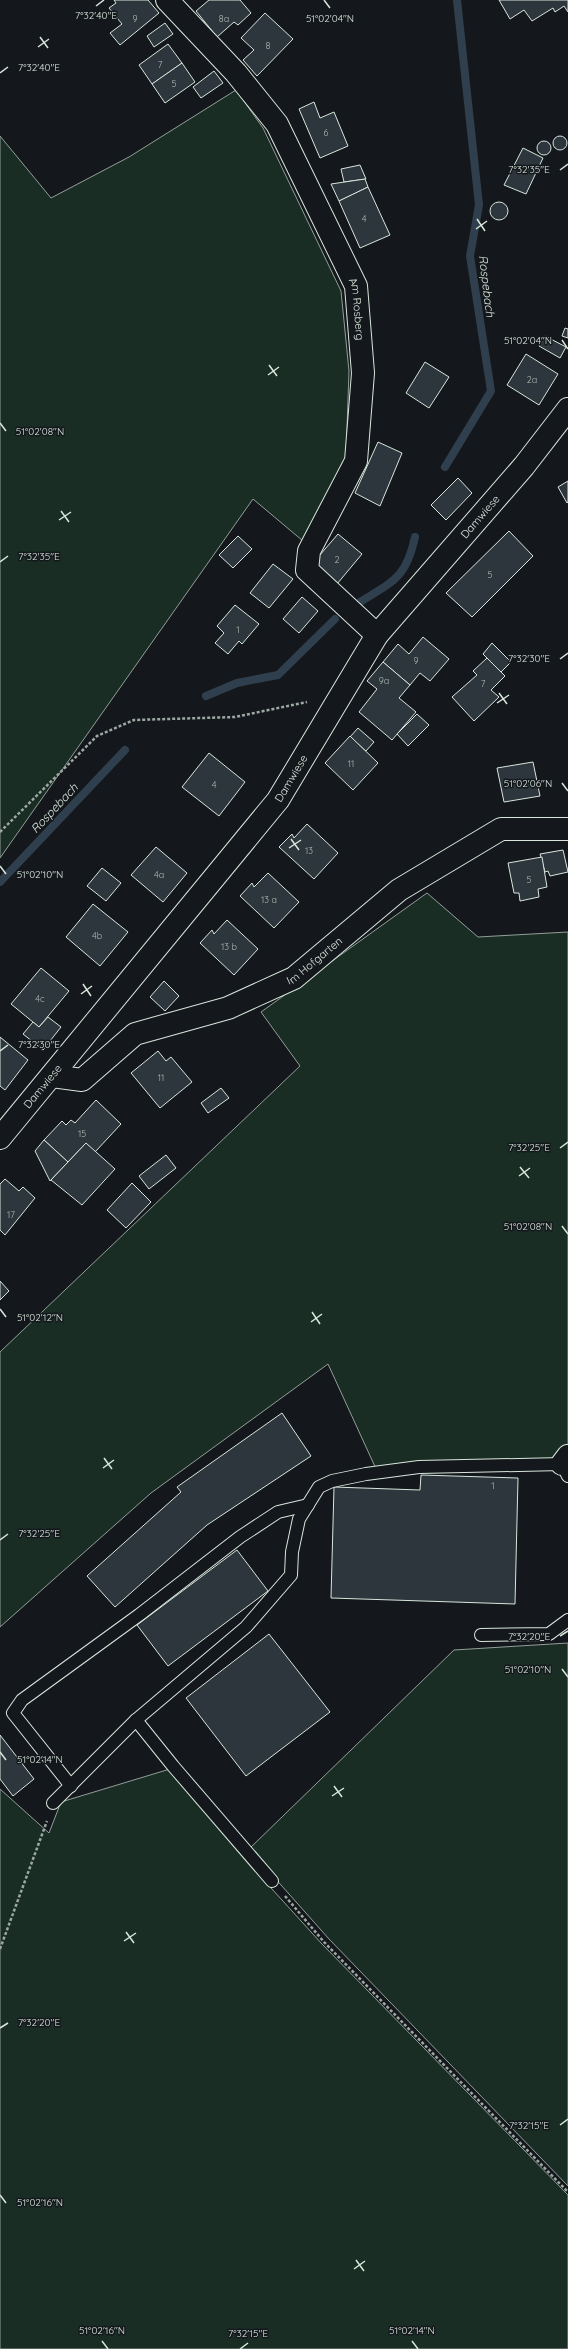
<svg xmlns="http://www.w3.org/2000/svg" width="568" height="2349" font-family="Quicksand,sans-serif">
	<rect width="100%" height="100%" fill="#14181c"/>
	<!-- green -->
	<g fill="#1a2d24" stroke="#939e99">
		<path d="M236,90l27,38 78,163 8,80 -3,86 -43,84 -50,-42 -253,359v-722l51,62 78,-41z"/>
		<path d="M427,893l51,44 90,-5v517l-9,13 -182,9 -49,-107 -177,129 -151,134v-275l300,-286 -39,-54z"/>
		<path d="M568,1643v543l-239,-247 -80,-90 205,-199z"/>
		<path d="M170,1769l71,86 81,89 246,251v154h-568v-560l49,44 12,-31z"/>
	</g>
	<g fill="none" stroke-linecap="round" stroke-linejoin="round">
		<!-- stream -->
		<g stroke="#2f3f4d" stroke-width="8">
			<path d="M445,467l46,-76 -21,-135 9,-51 -22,-205"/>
			<path d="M360,602c34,-21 46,-24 55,-65"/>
			<path d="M206,696l31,-13 41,-8 57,-56"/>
			<path d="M0,882l125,-132"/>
		</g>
	</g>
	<!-- building -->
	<g fill="#2c363c" stroke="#d8e6dc">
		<path d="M114,0h34l11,13 -39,32 -10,-12 12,-9 -13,-16 7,-5z"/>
		<path d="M209,0h31l11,13 -13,12 -4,-3 -17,15 -21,-26z"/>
		<path d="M499,0h69v12l-4,-6 -9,6 -2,-4 -21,13 -8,-11 -14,9z"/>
		<path d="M265,13l28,26 -36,37 -14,-16 11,-10 -13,-12z"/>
		<path d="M165,23l8,11 -19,13 -7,-11z"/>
		<path d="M168,44l14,19 -30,21 -13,-19z"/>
		<path d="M182,63l13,19 -30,21 -13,-19z"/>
		<path d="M214,71l9,12 -22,15 -8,-11z"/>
		<path d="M314,102l6,16 14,-6 14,34 -28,12 -21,-49z"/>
		<circle cx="560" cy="143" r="7"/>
		<circle cx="544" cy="148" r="7"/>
		<path d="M523,148l20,10 -17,36 -22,-9z"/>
		<path d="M360,165l6,14 -22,3 -3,-13z"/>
		<path d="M365,179l3,8 -29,14 -8,-17z"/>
		<path d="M368,187l22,48 -30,13 -21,-47z"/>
		<circle cx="499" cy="211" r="9"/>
		<path d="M565,328l3,1v9l-6,-2z"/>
		<path d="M545,336l21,11 -6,11 -21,-12z"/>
		<path d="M526,354l32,20 -19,31 -32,-20z"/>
		<path d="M425,362l24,15 -20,31 -23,-15z"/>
		<path d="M378,442l24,11 -22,53 -25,-13z"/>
		<path d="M458,478l14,15 -26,27 -15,-15z"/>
		<path d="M568,481v21l-1,1 -9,-16z"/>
		<path d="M509,531l24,25 -61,61 -26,-24z"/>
		<path d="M338,534l24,20 -25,30 -24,-21z"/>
		<path d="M238,536l14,13 -19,19 -14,-13z"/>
		<path d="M273,564l20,15 -24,29 -19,-15z"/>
		<path d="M302,597l16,14 -19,22 -16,-14z"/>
		<path d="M235,605l24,19 -17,20 -3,-3 -11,13 -13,-11 9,-10 -7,-7z"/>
		<path d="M423,637l26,22 -19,22 -10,-8 -10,12 -27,-23 15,-18 11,10z"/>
		<path d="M492,643l19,19 -10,10 -18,-18z"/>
		<path d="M487,658l18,18 -14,14 8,7 -25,24 -22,-24 25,-22 -4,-4z"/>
		<path d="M383,662l27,23 -11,13 17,14 -24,28 -33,-28 18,-23 -10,-8z"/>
		<path d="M417,714l12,11 -21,21 -11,-12z"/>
		<path d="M358,728l16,14 -8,9 -16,-14z"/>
		<path d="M350,736l28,27 -25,27 -28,-27z"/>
		<path d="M209,753l36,29 -26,34 -37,-29z"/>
		<path d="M533,762l7,34 -36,6 -7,-34z"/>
		<path d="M307,824l31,29 -24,26 -35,-32 13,-13 2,4z"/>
		<path d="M156,847l31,26 -24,29 -32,-27z"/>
		<path d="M563,850l5,22 -18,4 -2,-5 -3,1 -5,-18z"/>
		<path d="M542,857l5,30 -9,2 1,8 -19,4 -1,-8h-5l-6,-30z"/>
		<path d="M102,868l19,15 -15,18 -19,-15z"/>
		<path d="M268,873l31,29 -25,26 -34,-32 12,-13 2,4z"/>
		<path d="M93,904l35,28 -28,34 -34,-29z"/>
		<path d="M227,920l31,29 -24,26 -34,-32 12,-13 2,4z"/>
		<path d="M41,968l28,23 -30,36 -28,-23z"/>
		<path d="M164,981l15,15 -14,15 -15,-14z"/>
		<path d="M48,1017l13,10 -18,23 -20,-16 10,-12 6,5z"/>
		<path d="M0,1037l28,23 -23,30 -5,-4z"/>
		<path d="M158,1051l8,10 5,-4 21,25 -32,26 -29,-35z"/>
		<path d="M221,1088l8,10 -21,15 -7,-10z"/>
		<path d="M96,1100l25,24 -26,28 -9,-9 -18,19 -24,-22 18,-19 4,4 5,-5 4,3z"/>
		<path d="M44,1140l24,22 -18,19 -15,-30z"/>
		<path d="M86,1143l29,26 -33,36 -31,-25z"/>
		<path d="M166,1155l10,13 -27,21 -10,-13z"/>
		<path d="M5,1179l14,12 4,-4 12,11 -30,37 -5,-5v-46z"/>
		<path d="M132,1183l19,19 -25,26 -19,-18z"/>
		<path d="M0,1281l9,10 -9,9z"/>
		<path d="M282,1413l29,43 -104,69 -92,82 -28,-31 94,-84 -4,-5z"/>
		<path d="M421,1475l97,3 -3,126 -184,-6 3,-111 86,3z"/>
		<path d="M237,1550l31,41 -100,75 -31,-41z"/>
		<path d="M269,1634l61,78 -84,64 -60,-78z"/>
		<path d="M0,1735l34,44 -21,17 -13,-17z"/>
	</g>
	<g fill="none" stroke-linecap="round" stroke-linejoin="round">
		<!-- lane casing -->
		<g stroke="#d8e6dc" stroke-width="14">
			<g id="lane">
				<path d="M481,1635l68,-1 19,-14"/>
				<path d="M136,1720l37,46 99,115"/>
				<path d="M71,1786l-58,-73 9,-13 117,-85 101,-78 38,-25 30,-7"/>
				<path d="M53,1803l83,-83 110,-93 45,-52 1,-23 7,-33 20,-32 13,-6 34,-7 53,-7 143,-3 6,12"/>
			</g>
		</g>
		<!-- street casing -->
		<g stroke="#d8e6dc" stroke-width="24">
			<g id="street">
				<path id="s1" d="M167,0l69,73 41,51 79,162 7,87 -7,88 -47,90 -2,19 70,65"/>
				<path id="s2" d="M52,1076l30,4 53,-46 93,-26 66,-30 105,-88 102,-61h67"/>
				<path id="s3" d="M0,1138l278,-338 99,-165 147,-169 44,-57"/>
				<path d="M562,1464l6,-8"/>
			</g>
		</g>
		<!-- path -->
		<g stroke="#9da8a2" stroke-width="2.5" stroke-dasharray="3 2" stroke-linecap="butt">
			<path d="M0,832l97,-96 37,-16 101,-3 72,-15"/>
			<path d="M285,1896l39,46 244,250"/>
			<path d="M0,1949l47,-128"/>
		</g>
		<!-- lane -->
		<use href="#lane" stroke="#14181c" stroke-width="12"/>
		<!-- street -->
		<use href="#street" stroke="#14181c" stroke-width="22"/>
	</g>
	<!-- ticks -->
	<path fill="none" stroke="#d8e6dc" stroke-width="1.5" d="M324,0l6,8M96,6l8,-6M40,37l8,11M38,47l11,-8M0,73l8,-6M560,170l8,-6M477,219l8,12M476,229l11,-8M562,340l6,9M269,365l8,11M268,375l11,-8M0,423l6,8M61,511l8,11M59,520l12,-8M0,562l8,-6M560,659l8,-6M499,693l8,11M497,703l12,-8M562,783l6,8M291,839l8,11M289,848l12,-8M0,866l6,8M83,984l8,12M81,994l11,-8M0,1051l8,-6M560,1148l8,-6M520,1167l9,11M519,1176l11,-8M562,1226l6,8M0,1309l6,8M312,1312l8,12M311,1322l11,-8M104,1458l8,11M103,1468l11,-8M0,1540l8,-6M560,1636l8,-5M562,1669l6,8M0,1752l6,8M334,1786l8,11M332,1796l12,-8M126,1932l8,11M124,1941l12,-8M0,2028l8,-5M560,2125l8,-6M0,2195l6,8M356,2260l8,11M354,2269l11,-8M102,2341l6,8M412,2341l6,8M240,2349l8,-6"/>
	<g text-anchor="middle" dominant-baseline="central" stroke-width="3" stroke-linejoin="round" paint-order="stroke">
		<!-- number labels -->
		<g font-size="9" fill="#adbab4">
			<text x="135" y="18">9</text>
			<text x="224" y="18">8a</text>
			<text x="268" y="45">8</text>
			<text x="160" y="64">7</text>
			<text x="174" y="83">5</text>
			<text x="326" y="132">6</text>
			<text x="364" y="218">4</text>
			<text x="532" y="379">2a</text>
			<text x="337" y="559">2</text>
			<text x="490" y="574">5</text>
			<text x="238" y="629">1</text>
			<text x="416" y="660">9</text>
			<text x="384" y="680">9a</text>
			<text x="483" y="683">7</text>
			<text x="351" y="763">11</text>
			<text x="214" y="784">4</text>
			<text x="309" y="850">13</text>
			<text x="159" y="874">4a</text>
			<text x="529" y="879">5</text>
			<text x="269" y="899">13 a</text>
			<text x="97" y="935">4b</text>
			<text x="229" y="946">13 b</text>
			<text x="40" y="998">4c</text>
			<text x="161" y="1077">11</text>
			<text x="82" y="1133">15</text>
			<text x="11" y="1214">17</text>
			<text x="493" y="1485">1</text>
		</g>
		<!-- street labels -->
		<g font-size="11" fill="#d8e6dc" stroke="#14181c">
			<text stroke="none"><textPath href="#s1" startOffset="369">Am Rosberg</textPath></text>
			<text stroke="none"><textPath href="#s3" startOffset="787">Damwiese</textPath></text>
			<text stroke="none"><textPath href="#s3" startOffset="463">Damwiese</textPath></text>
			<text stroke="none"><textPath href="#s2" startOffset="296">Im Hofgarten</textPath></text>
			<text stroke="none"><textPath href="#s3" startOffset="67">Damwiese</textPath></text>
		</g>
		<!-- water labels -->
		<g font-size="12" font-style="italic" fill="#d8e6dc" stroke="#14181c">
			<text transform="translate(487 286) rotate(83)">Rospebach</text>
			<text transform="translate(54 808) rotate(-47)">Rospebach</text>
		</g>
	</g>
	<g font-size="10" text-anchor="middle" fill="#d8e6dc" stroke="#14181c" stroke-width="3" stroke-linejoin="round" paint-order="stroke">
		<text x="96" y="19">7°32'40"E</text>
		<text x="330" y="22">51°02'04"N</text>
		<text x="39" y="71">7°32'40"E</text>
		<text x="529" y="173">7°32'35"E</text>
		<text x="528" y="344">51°02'04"N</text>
		<text x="40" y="435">51°02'08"N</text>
		<text x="39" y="560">7°32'35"E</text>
		<text x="529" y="662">7°32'30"E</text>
		<text x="528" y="787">51°02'06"N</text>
		<text x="40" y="878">51°02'10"N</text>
		<text x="39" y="1048">7°32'30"E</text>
		<text x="529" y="1151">7°32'25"E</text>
		<text x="528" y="1230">51°02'08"N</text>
		<text x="40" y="1321">51°02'12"N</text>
		<text x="39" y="1537">7°32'25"E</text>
		<text x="529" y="1640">7°32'20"E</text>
		<text x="528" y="1673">51°02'10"N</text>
		<text x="40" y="1763">51°02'14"N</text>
		<text x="39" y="2026">7°32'20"E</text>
		<text x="529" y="2129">7°32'15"E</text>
		<text x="40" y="2206">51°02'16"N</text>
		<text x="102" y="2334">51°02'16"N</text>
		<text x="412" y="2334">51°02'14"N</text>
		<text x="248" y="2337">7°32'15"E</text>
	</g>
</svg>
